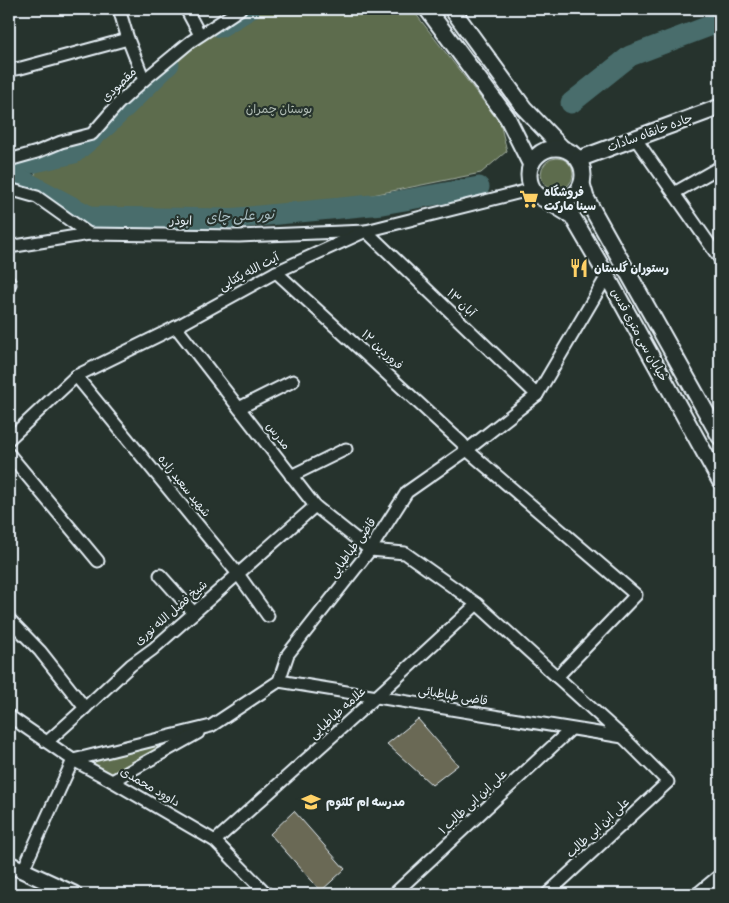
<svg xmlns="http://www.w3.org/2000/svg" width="729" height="903" font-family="Pangolin,'Playpen Sans Arabic',sans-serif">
	<rect width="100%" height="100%" fill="#26332d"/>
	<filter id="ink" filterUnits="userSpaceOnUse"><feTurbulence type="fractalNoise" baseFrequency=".02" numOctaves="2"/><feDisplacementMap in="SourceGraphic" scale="10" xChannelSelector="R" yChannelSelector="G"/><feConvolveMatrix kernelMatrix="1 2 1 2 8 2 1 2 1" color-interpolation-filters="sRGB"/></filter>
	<g filter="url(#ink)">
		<!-- green -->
		<g fill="#5d6c4d" stroke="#a2aea2">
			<path d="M251,9h161l88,114 7,28 -26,22 -173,35 -208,5 -66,-36 5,-14 30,-21 37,-14 98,-90z"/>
			<circle cx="557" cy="174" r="16"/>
			<path d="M189,735l-76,42 -28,-16z"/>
		</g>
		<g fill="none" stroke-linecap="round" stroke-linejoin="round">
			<!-- river -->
			<g stroke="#486d6c" stroke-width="21">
				<path d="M220,27l30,-18"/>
				<path d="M571,103l59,-47 90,-34"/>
				<path d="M9,168l65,-15 33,-28 62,-61"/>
				<path d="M9,178l15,3 67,36 137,2 154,-15 97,-17"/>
			</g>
		</g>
		<!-- building -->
		<g fill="#6b6955" stroke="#e8f1f8">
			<path d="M418,719l40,46 -26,20 -45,-41z"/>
			<path d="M294,811l51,58 -24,22 -51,-57z"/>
		</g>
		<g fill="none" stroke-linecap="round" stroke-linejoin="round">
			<!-- minor casing -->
			<g stroke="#e8f1f8" stroke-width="15">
				<g id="minor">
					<path d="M119,9l9,30 16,41"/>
					<path d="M186,9l14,26"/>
					<path d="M9,70l12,-2 107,-29"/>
					<path d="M635,138l85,121"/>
					<path d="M9,160l28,-8 24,-10 31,-8 26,-30 26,-24 46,-38 50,-33"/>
					<path d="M9,189l28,8 52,37"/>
					<path d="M674,193l44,-25"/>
					<path d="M9,247l80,-13 150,2 127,-5 171,164"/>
					<path d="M276,272l186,171 5,7 169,145 -79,82"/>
					<path d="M9,281l1,3"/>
					<path d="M176,327l139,179 55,44"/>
					<path d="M76,376l162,198 30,42"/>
					<path d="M239,408l54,-27"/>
					<path d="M9,439l67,-63 100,-49 100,-55 90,-41 167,-42"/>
					<path d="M9,454l89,107"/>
					<path d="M291,476l55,-27"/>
					<path d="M370,550l35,3 72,51 146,133 45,45 -121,112"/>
					<path d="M160,575l34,38"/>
					<path d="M9,619l31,32 45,57"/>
					<path d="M279,681l344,56"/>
					<path d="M9,716l64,44 39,21 103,60 52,53"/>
					<path d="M47,742l38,-34 46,-43 22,-16 162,-143"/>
					<path d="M73,760l138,-34 68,-45 9,-27 82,-104 37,-58 60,-42 70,-55 70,-119"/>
					<path d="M112,781l86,-48"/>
					<path d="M215,841l161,-144 101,-93"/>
					<path d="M23,870l50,-110"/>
					<path d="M394,894l176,-164"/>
					<path d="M697,894l23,-19"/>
				</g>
			</g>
			<!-- major casing -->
			<g stroke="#e8f1f8" stroke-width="19">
				<g id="major">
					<path d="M427,9l80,108 24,48"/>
					<path d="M452,9l72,99 38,40"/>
					<circle cx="556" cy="175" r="27"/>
					<path d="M579,159l141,-52"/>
					<path d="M582,184l4,14 134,239"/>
					<path d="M546,200l26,16 35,60 113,205"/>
					<path d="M9,864l65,30"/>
				</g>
			</g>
			<!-- minor -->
			<use href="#minor" stroke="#26332d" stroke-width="11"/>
			<!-- major -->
			<use href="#major" stroke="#26332d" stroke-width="15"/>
		</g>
	</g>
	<!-- icons -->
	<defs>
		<g id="supermarket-bare" transform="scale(1.5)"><path d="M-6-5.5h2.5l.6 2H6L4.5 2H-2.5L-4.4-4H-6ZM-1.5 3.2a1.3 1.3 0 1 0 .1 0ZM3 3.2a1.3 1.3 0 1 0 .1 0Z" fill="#ffd166" stroke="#26332d" stroke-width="2.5" paint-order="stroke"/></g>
		<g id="restaurant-bare" transform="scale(1.5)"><path d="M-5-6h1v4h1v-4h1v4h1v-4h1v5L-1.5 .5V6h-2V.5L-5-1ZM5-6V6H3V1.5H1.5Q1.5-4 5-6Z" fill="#ffd166" stroke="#26332d" stroke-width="2.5" paint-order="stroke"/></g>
		<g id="school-bare" transform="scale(1.5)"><path d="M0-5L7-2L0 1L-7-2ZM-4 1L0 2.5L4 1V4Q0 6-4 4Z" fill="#ffd166" stroke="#26332d" stroke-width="2.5" paint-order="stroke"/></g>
	</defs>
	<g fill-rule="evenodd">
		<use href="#supermarket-bare" x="529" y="199"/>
		<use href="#restaurant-bare" x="579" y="268"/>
		<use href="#school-bare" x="311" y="802"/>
	</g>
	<g text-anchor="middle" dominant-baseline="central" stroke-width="4.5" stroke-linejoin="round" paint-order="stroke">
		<!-- street labels -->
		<g font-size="12" fill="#e8f1f8" stroke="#26332d">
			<text transform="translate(119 85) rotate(-44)">مقصودی</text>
			<text transform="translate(650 133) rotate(-20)">جاده خانقاه سادات</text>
			<text transform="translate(181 221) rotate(1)">ابوذر</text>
			<text transform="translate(249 272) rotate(-28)">آیت الله یکتایی</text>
			<text transform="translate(461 303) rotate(44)">۱۳ آبان</text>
			<text transform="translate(639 335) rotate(61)">خیابان سی متری قدس</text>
			<text transform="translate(382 350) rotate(43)">۱۲ فروردین</text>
			<text transform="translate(278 436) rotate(52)">مدرس</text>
			<text transform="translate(184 486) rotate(51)">شهید سعید زاده</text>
			<text transform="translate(353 548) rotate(-54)">قاضی طباطبایی</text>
			<text transform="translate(171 613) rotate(-41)">شیخ فضل الله نوری</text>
			<text transform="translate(453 696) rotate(9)">قاضی طباطبائی</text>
			<text transform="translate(338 713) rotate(-42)">علامه طباطبایی</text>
			<text transform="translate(150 787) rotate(30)">داوود محمدی</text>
			<text transform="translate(473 802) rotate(-43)">علی ابن ابی طالب ۱</text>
			<text transform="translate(598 828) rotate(-43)">علی ابن ابی طالب</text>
		</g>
		<!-- park labels -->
		<g font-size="12" fill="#b0bcb4" stroke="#26332d">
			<text x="279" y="109">بوستان چمران</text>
		</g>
		<!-- poi labels -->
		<g font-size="12" font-weight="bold" fill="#e8f1f8" stroke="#26332d" text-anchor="start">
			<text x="544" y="192">فروشگاه<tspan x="544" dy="14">سینا مارکت</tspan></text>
			<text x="594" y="268">رستوران گلستان</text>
			<text x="326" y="802">مدرسه ام کلثوم</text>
		</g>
		<!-- water labels -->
		<g font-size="14" font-style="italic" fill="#a8bcc0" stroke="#26332d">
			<text transform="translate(240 216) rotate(-3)">نور علی چای</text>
		</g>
	</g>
	<!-- margin -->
	<rect width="729" height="903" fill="none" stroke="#26332d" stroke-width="30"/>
	<rect x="15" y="15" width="699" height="873" fill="none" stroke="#e8f1f8" stroke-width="2" filter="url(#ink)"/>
</svg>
